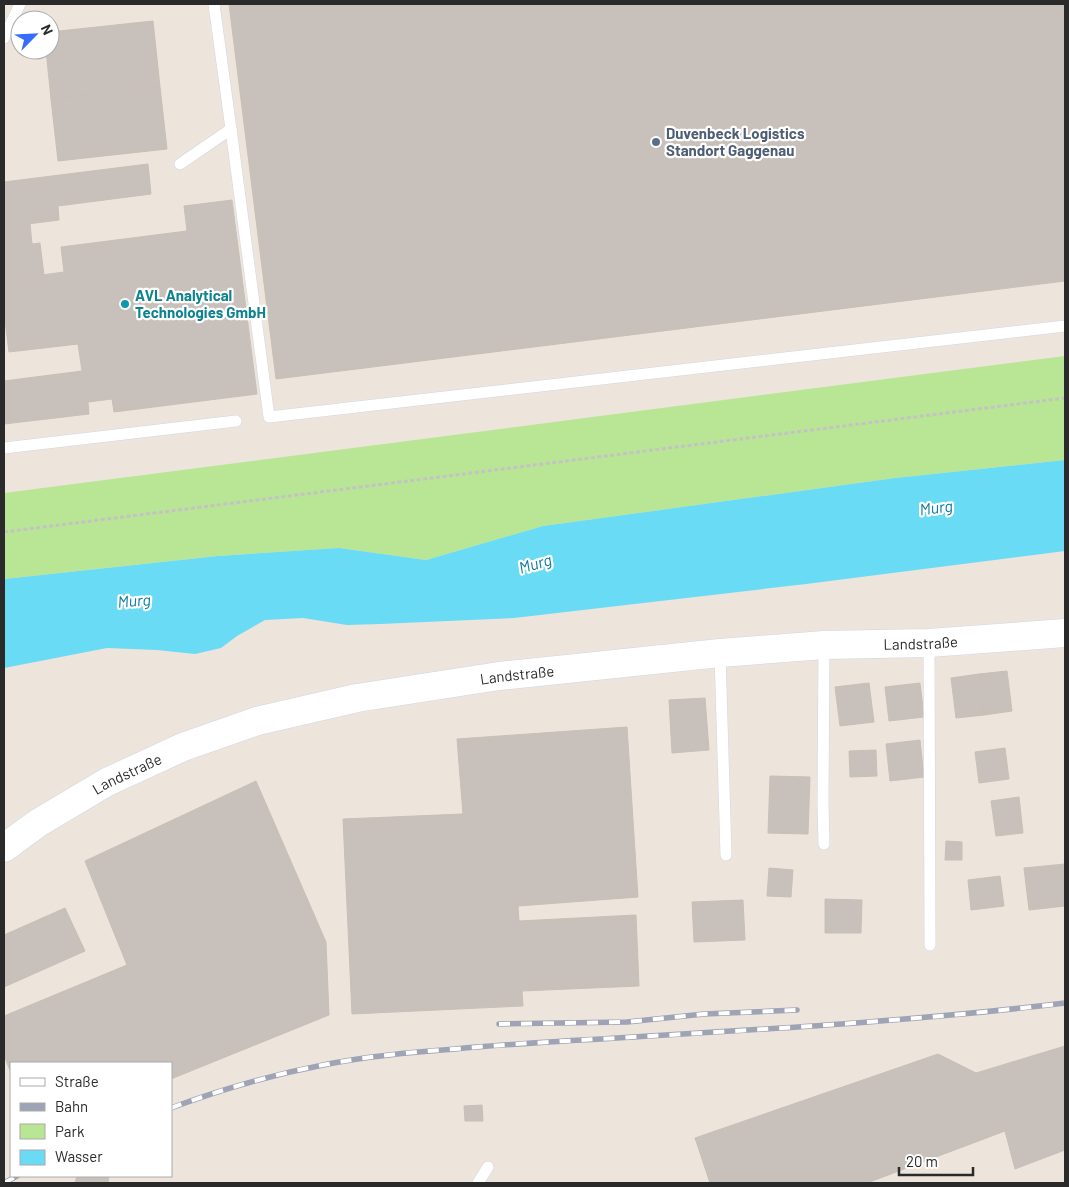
<svg xmlns="http://www.w3.org/2000/svg" width="1069" height="1187" font-family="Barlow,sans-serif">
	<rect width="100%" height="100%" fill="#ede4db"/>
	<!-- green -->
	<path fill="#b8e695" d="M1065,356v104l-170,18 -352,48 -117,34 -87,-12 -121,8 -214,23v-86z"/>
	<!-- water -->
	<path fill="#69dbf5" d="M1065,460v91l-259,33 -292,34 -134,6 -33,1 -44,-7 -38,2 -28,16 -16,12 -26,6 -38,-4 -50,-2 -103,20v-89l214,-23 121,-8 87,12 117,-34 352,-48z"/>
	<!-- building -->
	<g fill="#c8c1bb" stroke="#c8c0b5">
		<path d="M229,4h836v277l-789,98z"/>
		<path d="M153,21l7,66 -109,12 -5,-49h4v-18z"/>
		<path d="M160,87l7,62 -109,12 -7,-62z"/>
		<path d="M148,164l3,30 -93,12 1,14 -55,7v-45z"/>
		<path d="M232,200l25,194 -143,18 -2,-13 -24,3 1,12 -85,10v-43l78,-10 -4,-27 -69,8 -5,-39v-19l18,-2 -2,-14 44,-6 -3,-25 126,-16 -3,-25z"/>
		<path d="M30,223l2,21 8,-1 4,32 -24,3 2,14 -18,2v-67z"/>
		<path d="M1007,671l5,40 -28,4 -5,-41z"/>
		<path d="M979,674l5,41 -28,3 -5,-40z"/>
		<path d="M869,683l5,39 -34,4 -5,-39z"/>
		<path d="M920,683l4,34 -35,4 -4,-34z"/>
		<path d="M705,698l4,52 -37,3 -3,-53z"/>
		<path d="M627,727l11,170 -120,9 1,15 117,-6 3,71 -117,5 1,15 -171,8 -9,-195 120,-5 -6,-75z"/>
		<path d="M920,740l4,37 -34,4 -4,-37z"/>
		<path d="M1005,748l4,31 -30,4 -4,-31z"/>
		<path d="M876,750l1,26 -27,1 -1,-26z"/>
		<path d="M770,776l40,1 -2,57 -40,-1z"/>
		<path d="M256,781l70,161 3,73 -158,64v-16h-160v10l-7,-18v-39l123,-51 -42,-104z"/>
		<path d="M1019,797l4,36 -27,3 -5,-35z"/>
		<path d="M946,841l16,1v18h-17z"/>
		<path d="M1065,864v42l-36,4 -5,-42z"/>
		<path d="M769,868l24,2 -2,27 -24,-1z"/>
		<path d="M1000,876l4,30 -33,4 -3,-30z"/>
		<path d="M825,899l37,1 -1,33h-36z"/>
		<path d="M743,900l2,40 -51,2 -2,-40z"/>
		<path d="M65,908l20,43 -81,36v-52z"/>
		<path d="M1065,1046v104l-50,19 -10,-38 -138,52h-157l-15,-45 243,-84 38,19z"/>
		<path d="M482,1105l1,16h-18l-1,-15z"/>
		<path d="M77,1176h32l-1,7h-33z"/>
	</g>
	<g fill="none" stroke-linecap="round" stroke-linejoin="round">
		<!-- service casing -->
		<g stroke="#d1d6e4" stroke-width="12">
			<g id="service">
				<path d="M4,38l16,-34"/>
				<path d="M231,129l38,288 796,-91"/>
				<path d="M180,164l51,-35 -17,-125"/>
				<path d="M4,448l232,-27"/>
				<path d="M929,643l1,302"/>
				<path d="M720,653l6,202"/>
				<path d="M824,844l-1,-41 1,-158"/>
				<path d="M478,1183l10,-16"/>
			</g>
		</g>
		<!-- tertiary casing -->
		<g stroke="#d1d6e4" stroke-width="29">
			<g id="tertiary">
				<path id="s1" d="M4,848l34,-25 69,-41 76,-35 74,-26 100,-23 142,-22 221,-23 104,-8 105,-2 136,-10"/>
			</g>
		</g>
		<!-- path -->
		<path stroke="#c3c3c3" stroke-width="3" stroke-dasharray="4 2.5" stroke-linecap="butt" d="M4,532l1061,-134"/>
		<!-- service -->
		<use href="#service" stroke="#fff" stroke-width="11"/>
		<!-- tertiary -->
		<use href="#tertiary" stroke="#fff" stroke-width="28"/>
		<!-- rail casing -->
		<g stroke="#9ea3b6" stroke-width="5.5">
			<g id="rail">
				<path d="M499,1024l128,-2 77,-8 93,-4"/>
				<path d="M171,1108c51,-19 104,-34 157,-44 42,-8 84,-12 127,-15 54,-5 108,-8 162,-11 150,-9 300,-17 448,-35"/>
				<path d="M4,1183l13,-7"/>
			</g>
		</g>
		<!-- rail -->
		<use href="#rail" stroke="#fff" stroke-width="4" stroke-dasharray="11" stroke-linecap="butt"/>
	</g>
	<!-- markers -->
	<circle fill="#5c6f8a" stroke="#fff" stroke-width="2" cx="656" cy="142" r="5"/>
	<circle fill="#0f9aa8" stroke="#fff" stroke-width="2" cx="125" cy="304" r="5"/>
	<g text-anchor="middle" dominant-baseline="central" stroke-width="4.5" stroke-linejoin="round" paint-order="stroke">
		<!-- service labels -->
		<g font-size="15" font-weight="bold" fill="#4e5e75" stroke="#fff" text-anchor="start">
			<text x="666" y="133">Duvenbeck Logistics<tspan x="666" dy="17">Standort Gaggenau</tspan></text>
		</g>
		<!-- culture labels -->
		<g font-size="15" font-weight="bold" fill="#0d838f" stroke="#fff" text-anchor="start">
			<text x="135" y="295">AVL Analytical<tspan x="135" dy="17">Technologies GmbH</tspan></text>
		</g>
		<!-- street labels -->
		<g font-size="15" fill="#2a2a2a" stroke="#fff">
			<text stroke="none"><textPath href="#s1" startOffset="954">Landstraße</textPath></text>
			<text stroke="none"><textPath href="#s1" startOffset="549">Landstraße</textPath></text>
			<text stroke="none"><textPath href="#s1" startOffset="144">Landstraße</textPath></text>
		</g>
		<!-- water labels -->
		<g font-size="16" font-style="italic" fill="#077aa2" stroke="#fff">
			<text transform="translate(936 507) rotate(-7)">Murg</text>
			<text transform="translate(535 563) rotate(-16)">Murg</text>
			<text transform="translate(134 600) rotate(-4)">Murg</text>
		</g>
	</g>
	<!-- border -->
	<rect width="1069" height="1187" fill="none" stroke="#2a2a2a" stroke-width="10"/>
	<!-- legend -->
	<rect x="10" y="1062" width="162" height="115" fill="#ffffff" stroke="#aaaaaa"/>
	<rect x="20" y="1078" width="25" height="8" fill="#ffffff" stroke="#aaaaaa"/>
	<text x="55" y="1087" font-size="15" fill="#2a2a2a">Straße</text>
	<rect x="20" y="1103" width="25" height="8" fill="#9ea3b6" stroke="#aaaaaa"/>
	<text x="55" y="1112" font-size="15" fill="#2a2a2a">Bahn</text>
	<rect x="20" y="1124" width="25" height="15" fill="#b8e695" stroke="#aaaaaa"/>
	<text x="55" y="1137" font-size="15" fill="#2a2a2a">Park</text>
	<rect x="20" y="1150" width="25" height="15" fill="#69dbf5" stroke="#aaaaaa"/>
	<text x="55" y="1162" font-size="15" fill="#2a2a2a">Wasser</text>
	<!-- north arrow -->
	<g transform="translate(35 35) rotate(66)"><circle r="24" fill="#ffffff" stroke="#aaaaaa"/>
	<path d="M0-4L9 19L0 12L-9 19Z" fill="#366dff"/>
	<text y="-8" font-size="14" font-weight="bold" text-anchor="middle" fill="#2a2a2a">N</text>
	</g>
	<!-- scale -->
	<path d="M899 1167v8h74v-8" fill="none" stroke="#2a2a2a" stroke-width="2.5"/>
	<text x="906" y="1167" font-size="15" fill="#2a2a2a" stroke="#ffffff" stroke-width="4" paint-order="stroke">20 m</text>
</svg>
